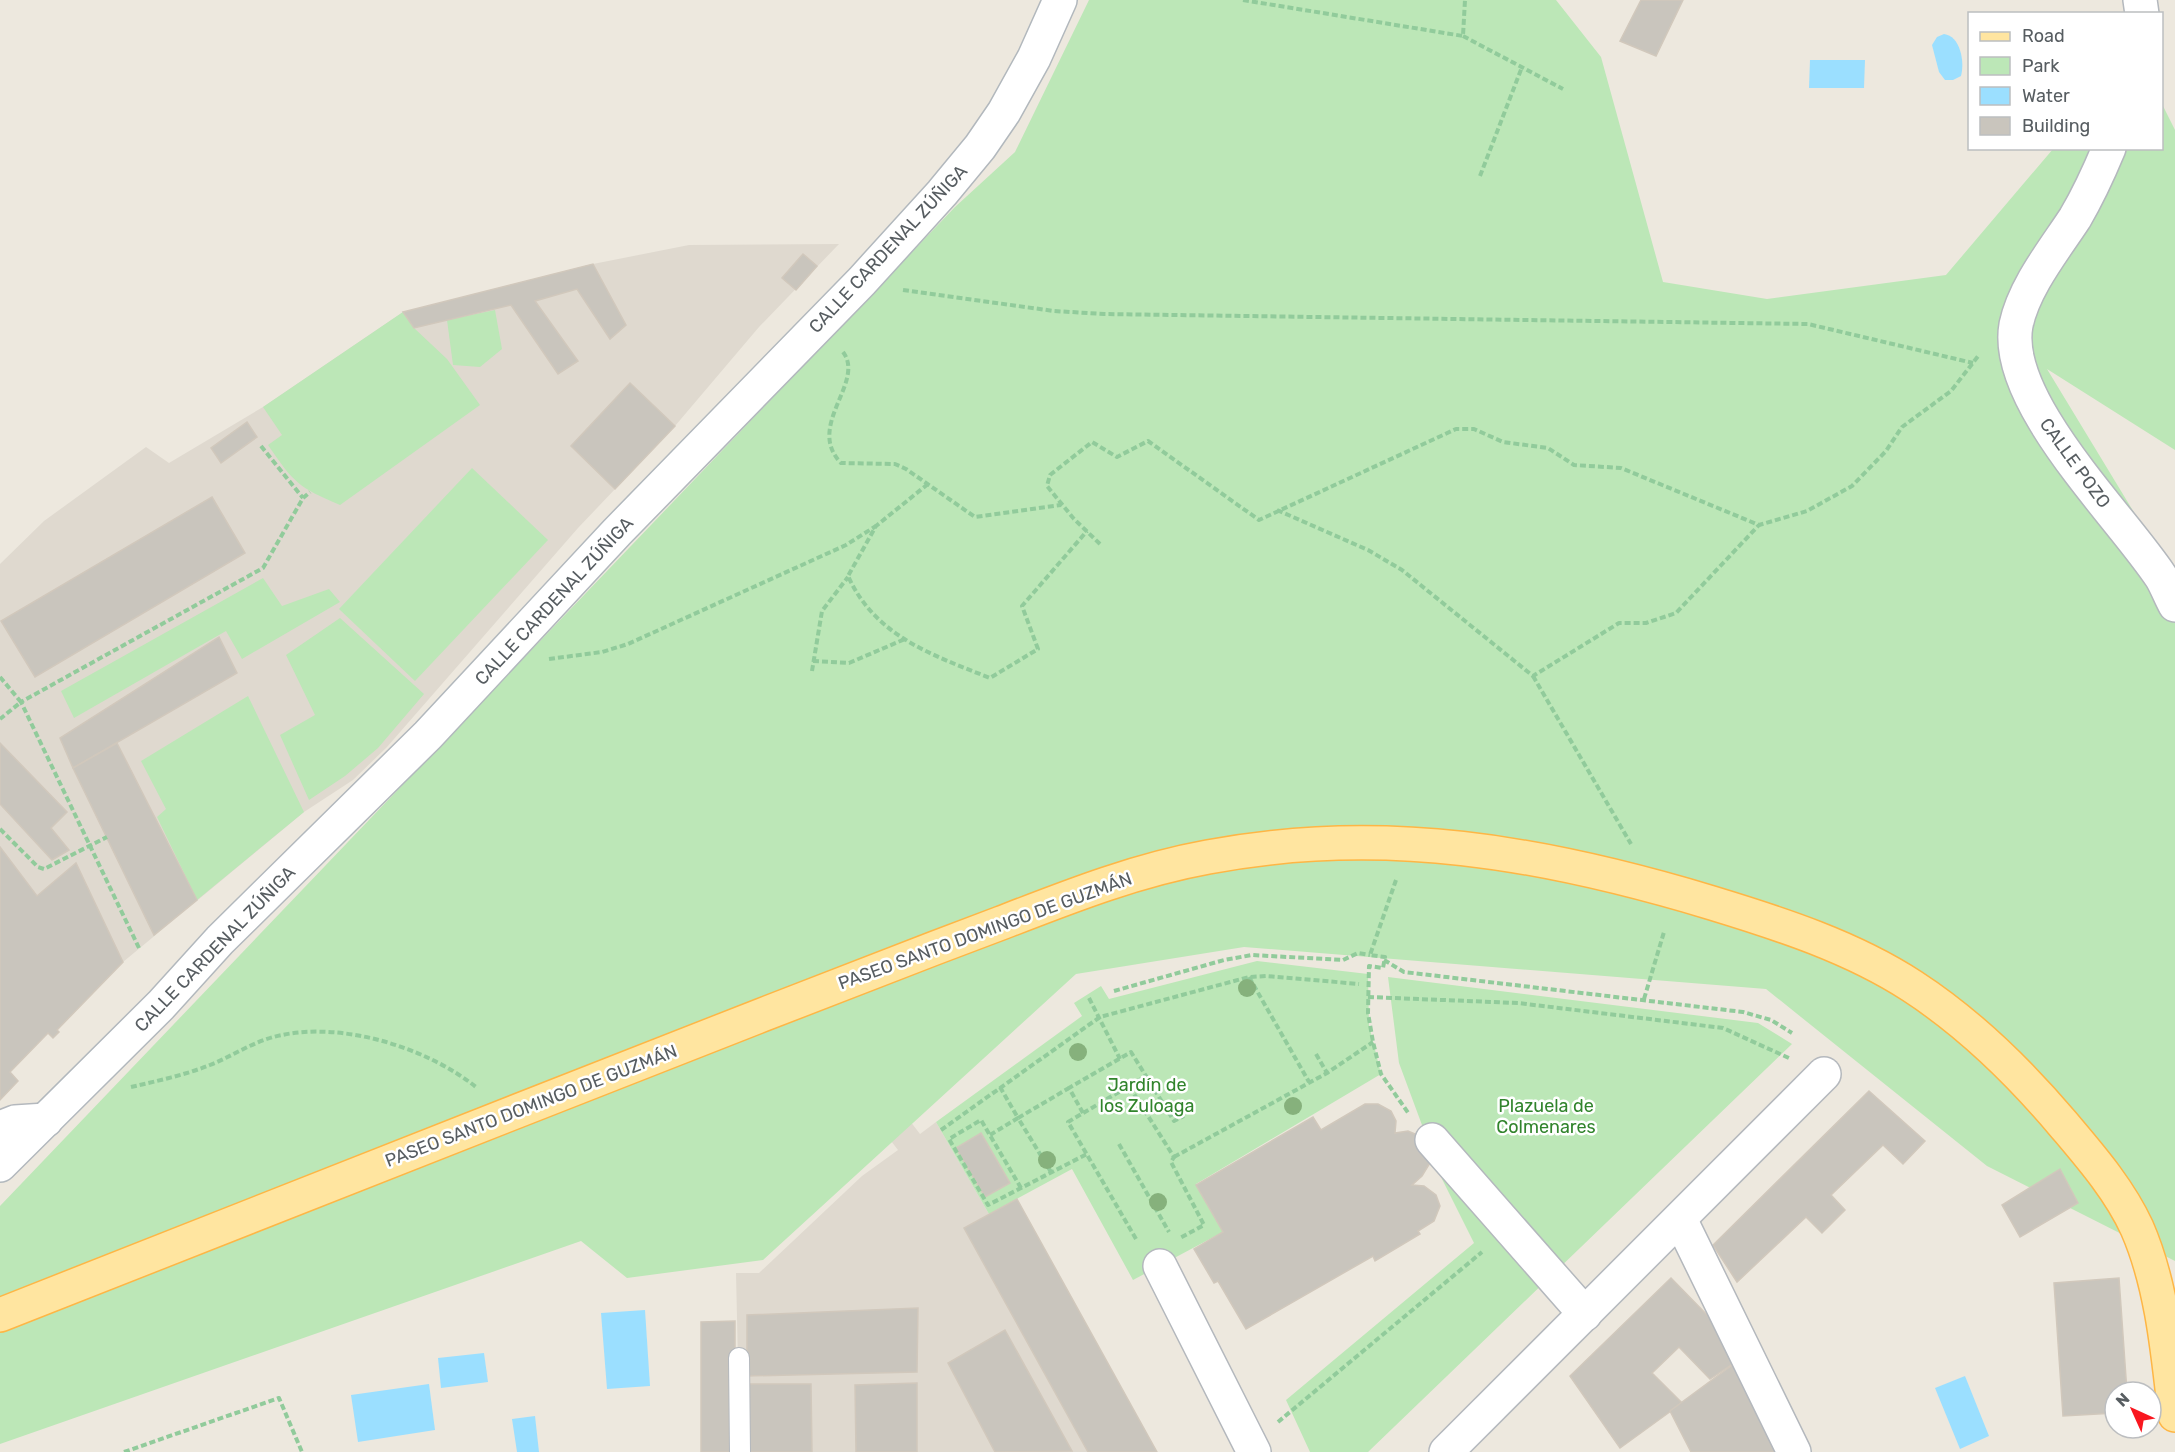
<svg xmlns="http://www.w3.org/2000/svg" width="2175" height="1452" font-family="Rubik,sans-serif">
	<rect width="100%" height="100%" fill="#ede8de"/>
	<!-- education -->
	<g fill="#dfd9cf">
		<path d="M839,244l-80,83 -84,99 -97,102 -191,219 -34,33 -49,32 -181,150 -66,68 -9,3 -38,39 8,9 -18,19v-536l44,-43 102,-74 23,16 94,-56 140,-95 190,-48 96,-19z"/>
		<path d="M910,1121l10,13 16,-12 53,92 -25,14 124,224h-348l-4,-179h23l103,-97 36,-26 -10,-13z"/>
	</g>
	<!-- green -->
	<g fill="#bce7b7">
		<path d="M1089,0h467l45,57 62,225 104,17 179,-24 107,-126 109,-1v-44l13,26v320l-128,-81 128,211v681l-188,-95 -221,-177 -522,-42 -168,27 -313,286 -136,18 -46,-37 -581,203v-238l955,-999 60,-55z"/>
		<path d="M495,310l7,39 -22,18 -27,-2 -6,-45z"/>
		<path d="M403,312l11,16 33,31 33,46 -140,100c-42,-18 -46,-22 -72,-60l14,-10 -19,-28z"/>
		<path d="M472,468l76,72 -133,141 -76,-72z"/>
		<path d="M263,578l19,28 47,-17 11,13 -98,57 -16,-28 -152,87 -13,-27z"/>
		<path d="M340,618l84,76 -46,54 -33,28 -36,24 -29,-65 35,-20 -29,-60z"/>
		<path d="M248,696l56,116 -107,88 -40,-83 9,-8 -25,-48z"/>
		<path d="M1257,961l111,13 1,51 12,49 -185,110 27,48 -90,48 -61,-111 -83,45 -53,-92 146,-106 -8,-13 27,-17 8,13z"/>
		<path d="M1388,977l370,46 34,21 -424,408h-58l-24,-52 188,-157 -32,-64 -43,-116z"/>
	</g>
	<!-- water -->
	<g fill="#9bdfff">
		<path d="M1944,34c16,2 21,27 17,42l-8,4h-8l-6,-8 -7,-27 5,-8z"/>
		<path d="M1810,60h55l-1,28h-55z"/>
		<path d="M645,1310l5,76 -43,3 -6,-76z"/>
		<path d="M484,1353l4,29 -47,6 -3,-30z"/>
		<path d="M1965,1376l24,60 -29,13 -25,-61z"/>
		<path d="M429,1384l6,46 -77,12 -7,-47z"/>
		<path d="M535,1416l4,36h-22l-5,-33z"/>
	</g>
	<!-- building -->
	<g fill="#c9c5bd" stroke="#d1c8bc" stroke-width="1.5">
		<path d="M1641,0h42l-27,56 -36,-15z"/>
		<path d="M803,254l14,12 -21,24 -14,-12z"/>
		<path d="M593,264l33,61 -16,14 -33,-50 -42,12 43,60 -20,13 -47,-69 -97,23 -11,-16z"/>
		<path d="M630,383l45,43 -60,63 -44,-43z"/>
		<path d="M247,422l10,15 -36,26 -10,-15z"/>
		<path d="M212,497l33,56 -210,124 -34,-56z"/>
		<path d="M219,637l18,36 -164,95 -13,-30z"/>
		<path d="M0,743l67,69 -16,16 18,22 -17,10 -52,-56z"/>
		<path d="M117,743l80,157 -43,35 -81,-167z"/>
		<path d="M0,847l37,49 39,-33 47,99 -66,68 2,2 -6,6 -5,-5 -38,39 8,9 -18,19z"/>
		<path d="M1869,1091l56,50 -22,23 -20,-19 -52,50 14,15 -23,23 -16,-16 -69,65 -24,-37z"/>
		<path d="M1365,1104h13l13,7 5,10 -1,12 13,-2 12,5 13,22 -11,18 -10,9 12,1 12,9 4,11 -6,15 -16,10 2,3 -45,27 -2,-5 -127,73 -28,-48 -4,2 -20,-34 29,-17 -27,-47 117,-68 8,13z"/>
		<path d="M981,1133l29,50 -25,14 -29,-49z"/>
		<path d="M2060,1169l18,34 -58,34 -18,-32z"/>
		<path d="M1017,1199l140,253h-69l-124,-224z"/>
		<path d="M1671,1278l75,77 -36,24 -31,-32 -27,26 30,30 -62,45 -50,-72z"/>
		<path d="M2119,1278l8,114h-12v21l-52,3 -9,-133z"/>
		<path d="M918,1308l-1,64 -170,4v-61z"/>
		<path d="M735,1321v131h-34v-130z"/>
		<path d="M1005,1330l67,121 -77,1 -47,-89z"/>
		<path d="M1746,1355l48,97h-103l-21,-41z"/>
		<path d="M917,1383v69h-61l-1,-67z"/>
		<path d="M746,1384h65l1,68h-64z"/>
	</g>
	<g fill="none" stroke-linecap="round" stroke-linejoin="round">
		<!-- lane casing -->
		<g stroke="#b4b8bd" stroke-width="22">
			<path id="lane" d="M739,1358l1,94"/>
		</g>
		<!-- street casing -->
		<g stroke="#b4b8bd" stroke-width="36">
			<g id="street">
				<path d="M2140,0l2,14"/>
				<path d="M2109,148c-10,24 -21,48 -34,70 -21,32 -51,69 -59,107 -14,76 105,191 145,252 5,8 9,19 14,28"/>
				<path d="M0,1128l15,-6 31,-2"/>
				<path d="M1432,1140l153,174"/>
				<path d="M1680,1219l114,233"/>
				<path d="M1160,1266l94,186"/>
				<path d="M1446,1452l378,-378"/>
			</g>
		</g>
		<!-- secondary casing -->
		<g stroke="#b2b8bd" stroke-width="36">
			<path id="secondary" d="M0,1165l161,-160 59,-65 208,-205 189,-203 245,-251 80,-88 38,-46 24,-35 30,-54 26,-58"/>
		</g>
		<!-- primary casing -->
		<g stroke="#feb645" stroke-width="36">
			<path id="primary" d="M0,1315c253,-101 508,-200 762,-300 79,-31 159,-62 239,-92 67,-26 135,-53 207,-66 175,-33 335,-5 504,46 69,21 140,44 200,83 57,37 107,86 151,138 27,32 56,65 74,104 25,57 31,125 38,187"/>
		</g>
		<!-- path -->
		<g stroke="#91cb9b" stroke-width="4" stroke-dasharray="6 3" stroke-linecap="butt">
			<path d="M1243,0l220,36 2,-36"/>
			<path d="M1463,36l100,53"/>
			<path d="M1480,176l42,-109"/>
			<path d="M903,290l151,21 50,3 704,10 165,39"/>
			<path d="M843,352c23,30 -38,74 -2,111l54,1 11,5 69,48 86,-12"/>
			<path d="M261,446l42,52"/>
			<path d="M928,484l-52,42 -28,50c27,60 84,79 142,102l48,-29 -16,-43 65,-75"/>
			<path d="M1277,510l91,40 34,20 131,106 86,-53h27l30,-10 83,-88"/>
			<path d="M1100,544l-26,-25 -27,-33 3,-11 42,-33 25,15 31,-16 111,79 197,-91h18l29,13 45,6 26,17 47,3 138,57 48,-14 45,-25 34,-35 16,-24 49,-36 28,-36"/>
			<path d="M549,659l53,-7 26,-8 218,-99 30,-19"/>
			<path d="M813,661l36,2 56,-24"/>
			<path d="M812,671l10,-60 26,-34"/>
			<path d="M1533,676l98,168"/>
			<path d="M0,677l21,25 -21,17"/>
			<path d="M0,829l38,38 6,2 63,-32"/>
			<path d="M1396,880l-26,75 15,2 -2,11 -14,-2 -1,47 5,29 8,32 28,40"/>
			<path d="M139,948l-118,-246 242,-134 40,-70 7,-6"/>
			<path d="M1384,960l20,12 339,40 28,8 21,13"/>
			<path d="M1249,977l60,105"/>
			<path d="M1114,991l110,-31 28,-5 91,5 15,-7 12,2"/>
			<path d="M1368,997l150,6 205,25 68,31"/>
			<path d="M1089,998l31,61"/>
			<path d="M1644,999l20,-67"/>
			<path d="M1316,1054l11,19"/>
			<path d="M1129,1086l17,-10"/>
			<path d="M131,1087c26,-6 54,-12 79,-22 25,-10 45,-25 72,-30 63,-13 145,13 194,52"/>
			<path d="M1000,1087l18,31 51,-30"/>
			<path d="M1083,1113l-14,-25 62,-36 43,69 10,-5"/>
			<path d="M941,1130l159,-113 149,-40 18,-1 92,8"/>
			<path d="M990,1135l28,-17 33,54"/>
			<path d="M1119,1144l50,88"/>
			<path d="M1174,1157l153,-84 46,-31"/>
			<path d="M1021,1188l-40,-68 -32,19 39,66 99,-51"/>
			<path d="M1136,1239l-68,-117 61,-36 45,71 -3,5 33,63 -24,13"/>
			<path d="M1278,1422l204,-170"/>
			<path d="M124,1452l155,-54 23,54"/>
		</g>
		<!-- lane -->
		<use href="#lane" stroke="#fff" stroke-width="20"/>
		<!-- street -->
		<use href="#street" stroke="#fff" stroke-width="33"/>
		<!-- secondary -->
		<use href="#secondary" stroke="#fff" stroke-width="33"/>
		<!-- primary -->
		<use href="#primary" stroke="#ffe5a0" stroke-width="33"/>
	</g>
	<!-- trees -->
	<g fill="#86b17c">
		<circle cx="1247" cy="988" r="9"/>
		<circle cx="1078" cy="1052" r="9"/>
		<circle cx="1293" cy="1106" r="9"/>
		<circle cx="1047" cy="1160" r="9"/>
		<circle cx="1158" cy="1202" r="9"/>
	</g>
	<g text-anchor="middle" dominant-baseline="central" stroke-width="5" stroke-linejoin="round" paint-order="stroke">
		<!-- street labels -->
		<g font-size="18" fill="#575d61" stroke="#fff">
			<text transform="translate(888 249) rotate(-47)">CALLE CARDENAL ZÚÑIGA</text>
			<text transform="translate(2075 463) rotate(54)">CALLE POZO</text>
			<text transform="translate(554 601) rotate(-47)">CALLE CARDENAL ZÚÑIGA</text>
			<text transform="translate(985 931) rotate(-20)">PASEO SANTO DOMINGO DE GUZMÁN</text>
			<text transform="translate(215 949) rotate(-46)">CALLE CARDENAL ZÚÑIGA</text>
			<text transform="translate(531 1106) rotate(-21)">PASEO SANTO DOMINGO DE GUZMÁN</text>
		</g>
		<!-- park labels -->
		<g font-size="18" fill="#31842c" stroke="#fff">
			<text x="1147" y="1085">Jardín de<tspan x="1147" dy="21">los Zuloaga</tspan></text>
			<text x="1546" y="1106">Plazuela de<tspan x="1546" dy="21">Colmenares</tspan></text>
		</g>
	</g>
	<!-- legend -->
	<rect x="1968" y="12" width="195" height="138" fill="#ffffff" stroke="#bcbec0" stroke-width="1.5"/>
	<rect x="1980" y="32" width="30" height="9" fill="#ffe5a0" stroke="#bcbec0" stroke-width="1.5"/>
	<text x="2022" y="42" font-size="18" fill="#575d61">Road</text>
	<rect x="1980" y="57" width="30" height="18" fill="#bce7b7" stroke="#bcbec0" stroke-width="1.5"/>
	<text x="2022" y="72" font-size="18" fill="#575d61">Park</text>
	<rect x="1980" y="87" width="30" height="18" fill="#9bdfff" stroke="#bcbec0" stroke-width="1.5"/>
	<text x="2022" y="102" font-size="18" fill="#575d61">Water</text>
	<rect x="1980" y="117" width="30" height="18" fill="#c9c5bd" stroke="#bcbec0" stroke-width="1.5"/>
	<text x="2022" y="132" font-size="18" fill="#575d61">Building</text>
	<!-- north arrow -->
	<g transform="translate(2133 1410) rotate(315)"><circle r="28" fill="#ffffff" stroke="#bcbec0" stroke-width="1.5"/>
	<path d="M0-4.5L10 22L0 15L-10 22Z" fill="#f9171f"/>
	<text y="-9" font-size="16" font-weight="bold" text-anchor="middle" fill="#575d61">N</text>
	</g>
</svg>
